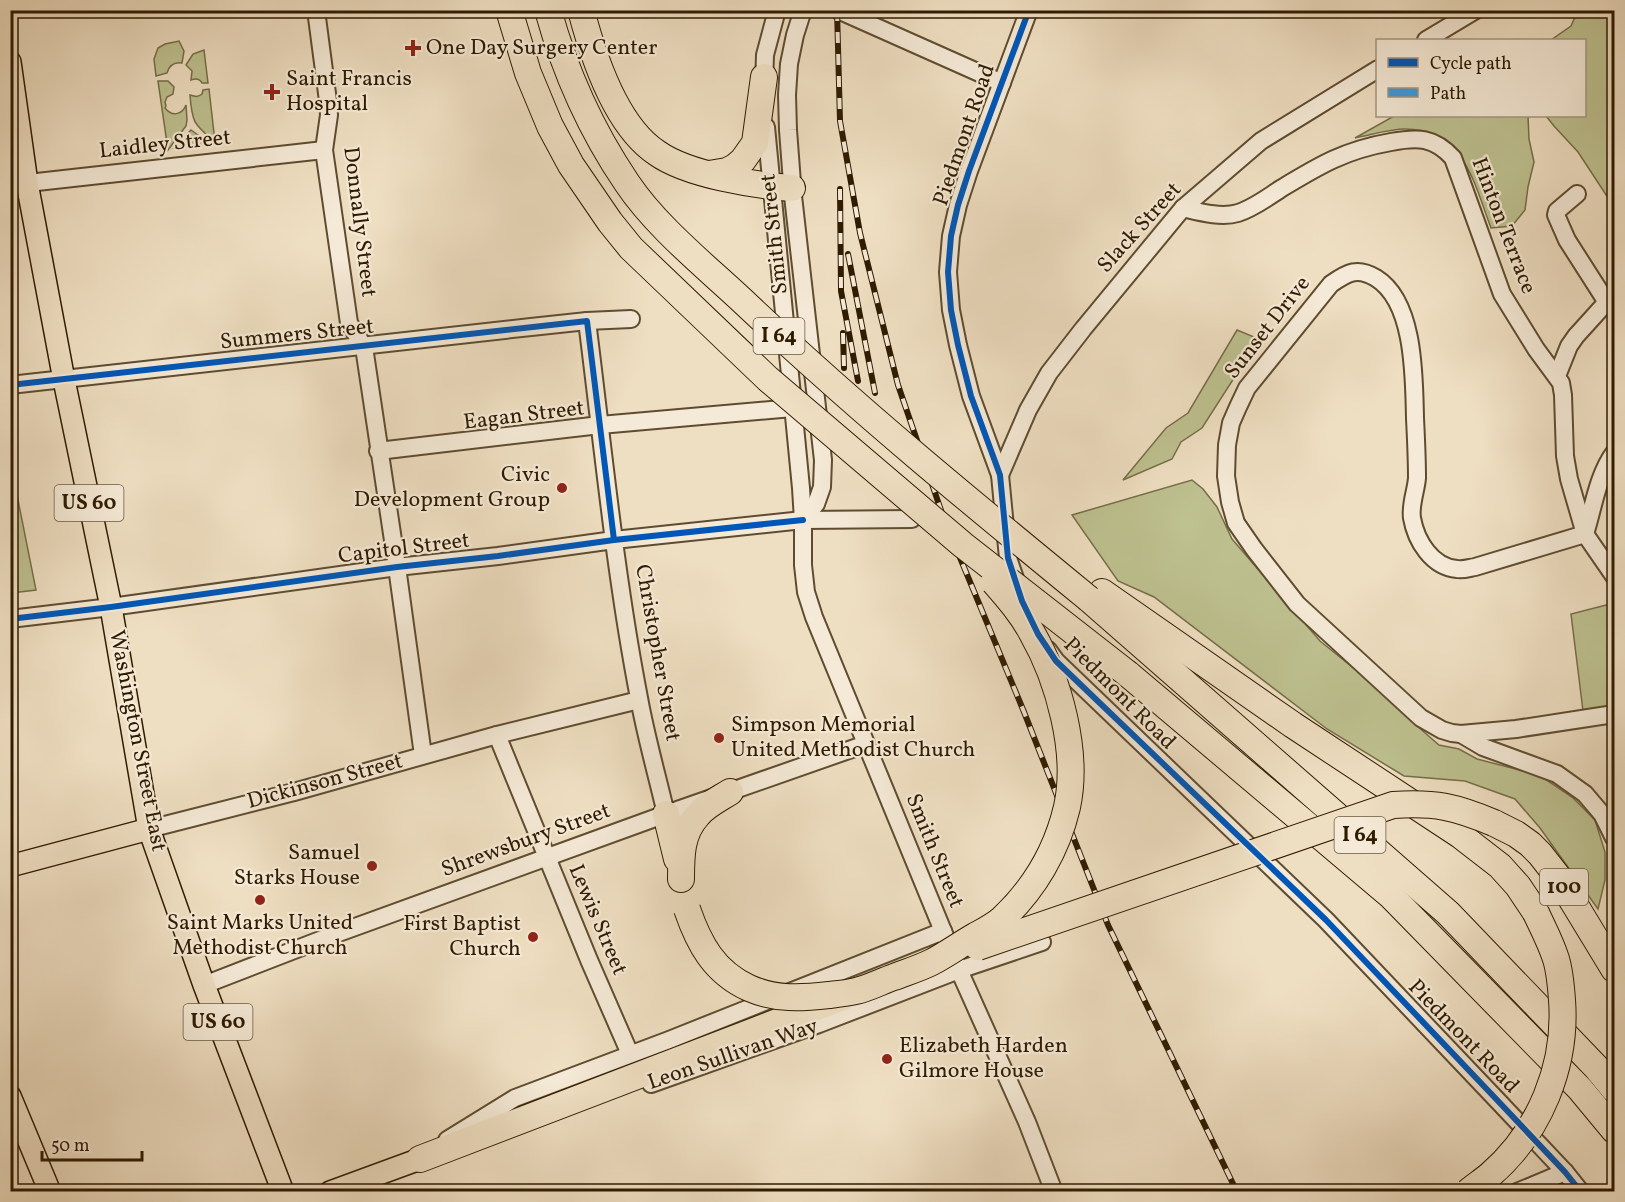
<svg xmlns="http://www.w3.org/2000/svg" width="1625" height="1202" font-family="Vollkorn,serif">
	<rect width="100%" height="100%" fill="#efdfc2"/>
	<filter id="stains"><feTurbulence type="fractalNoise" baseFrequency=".00333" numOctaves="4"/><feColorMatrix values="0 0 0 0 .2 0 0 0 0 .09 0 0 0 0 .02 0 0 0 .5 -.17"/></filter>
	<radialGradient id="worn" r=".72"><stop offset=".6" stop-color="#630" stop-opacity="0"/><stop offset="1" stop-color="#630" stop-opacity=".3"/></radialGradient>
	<!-- green -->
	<g fill="#bec190" stroke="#766e48" stroke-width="1.5">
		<path d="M1578,10l36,1v196l-36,-55 -24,-26 -8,-10h38v-76h-33l20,-14z"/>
		<path d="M179,41l5,10 -2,12c-8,-1 -13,3 -15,10l-11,3 -2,-17 4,-11 7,-4z"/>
		<path d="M204,50l4,33h-6c-2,-4 -6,-5 -11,-3l1,-9 -6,-6 7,-11z"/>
		<path d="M158,81h10l6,6 -1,7 -6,3 -2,5 1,4 -1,2c7,9 17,7 21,-3l1,15 -1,6 -18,24z"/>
		<path d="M209,89l6,53c-21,-18 -23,-19 -25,-47 5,1 7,3 12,-1l1,-4z"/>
		<path d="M1394,116h134l1,23 5,23 -6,25 -3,23 -13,16 -21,2c-17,-45 -27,-99 -86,-99 -16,0 -34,6 -50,9z"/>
		<path d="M191,130l18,13v1l-35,4z"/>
		<path d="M1237,330l22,9 -57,89 -21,14 -9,17 -49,21 43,-52 22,-15z"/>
		<path d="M10,460l26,130 -25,3h-1z"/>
		<path d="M1192,480l11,9 14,18 15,32 88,102 52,42 44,42 23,20 20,4 18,10 62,16 34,23 22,22 10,32v28l-7,29 -58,-81 -25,-29 -50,-18 -61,-5 -77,-47 -173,-132 -36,-16 -46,-66z"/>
		<path d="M1614,603v111l-30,5 -13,-105z"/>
	</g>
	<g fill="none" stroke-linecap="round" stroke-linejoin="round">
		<!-- minor casing -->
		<g stroke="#5f4c30" stroke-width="20">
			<g id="minor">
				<path d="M316,10l12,91 1,14 -5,35 25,173 15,24 33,220 26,188"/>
				<path d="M803,10l-8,25 -6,29 -2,31 1,35 5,66 30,264 -1,27 -6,17 -13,16"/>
				<path d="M838,10l164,73"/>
				<path d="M1426,40l50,-30"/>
				<path d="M764,86l1,-31 12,-45"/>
				<path d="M766,127l35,361 2,32v45l3,27 8,25 145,353 68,152 27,70"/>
				<path d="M10,185l314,-35"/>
				<path d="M1577,194l-20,17 -1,4 11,25 39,61"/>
				<path d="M1183,208c17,4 38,10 55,5 16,-5 30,-16 44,-25 38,-23 63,-38 109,-46 27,-5 43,-5 62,16l49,136 34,55 25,34 2,12 2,61 4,23 16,55 29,42"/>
				<path d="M587,321c16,126 28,253 52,377 7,39 18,77 27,116"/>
				<path d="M1557,376l12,-30 7,-10 38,-42"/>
				<path d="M10,385l521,-58 56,-6 44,-2"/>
				<path d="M378,451l222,-26 204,-18"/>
				<path d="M1614,453c-16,21 -21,56 -29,81l-110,33c-6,1 -12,3 -18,2 -25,-2 -41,-28 -45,-51 -2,-13 4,-27 5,-40 0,-20 -1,-40 -2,-60 -1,-40 0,-116 -39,-140 -18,-11 -28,-6 -45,6l-84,104 -9,19 -7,16 -4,22 -1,31 4,26 6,21 18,26 43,55 124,114 21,12 10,3 9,1 55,-5 98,-15"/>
				<path d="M1000,475l28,-65 21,-37 34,-44 100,-121 78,-67 117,-72"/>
				<path d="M1018,587l-10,-29 -8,-83 -29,-79 -13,-51 -7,-35 -3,-38 3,-36 7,-31 11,-34 60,-161"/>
				<path d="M10,619l101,-12 286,-40 101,-11 116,-16 189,-20 109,-1"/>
				<path d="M1048,650l8,11 270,259 172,181 67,71 16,20"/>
				<path d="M1461,734l22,13 74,27 28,20 17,20 12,24"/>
				<path d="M497,735l92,225 41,94"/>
				<path d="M149,829l145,-37 203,-57 142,-35"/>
				<path d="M204,985l129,-50 333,-121 200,-70"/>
				<path d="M651,1084l168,-60 140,-54 83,-28"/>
				<path d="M447,1140l68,-42 154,-58 274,-109"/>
				<path d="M1517,1192l48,-20"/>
			</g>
		</g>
		<!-- major casing -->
		<g stroke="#2f1b00" stroke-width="24">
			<g id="major">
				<path d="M10,62l17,121 37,197 47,227 38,222 55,156 79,207"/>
				<path d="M10,866l139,-37"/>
				<path d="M10,1096l40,96"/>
				<path d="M330,1192l90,-33"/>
			</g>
		</g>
		<!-- highway casing -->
		<g stroke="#2f1b00" stroke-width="28">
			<g id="highway">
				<path d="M581,10c12,46 35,116 76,143 31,22 97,32 135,35"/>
				<path d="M709,174l18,-3 8,-4 8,-7 12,-17 9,-66"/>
				<path d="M1102,592l191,133 167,110 40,31 18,20 18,27"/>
				<path d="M1089,599l359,314 148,154 18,22"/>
				<path d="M1128,674l262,221 190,194 34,41"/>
				<path d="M666,814l11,45"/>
				<path d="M1494,823l22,11 14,10 10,10 18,23 56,92"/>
				<path d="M681,879c0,-23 0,-46 17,-64 8,-10 21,-16 32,-23"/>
				<path d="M420,1159l423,-162"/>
			</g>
		</g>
		<!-- minor -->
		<use href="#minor" stroke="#f5ead7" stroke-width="16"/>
		<!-- major -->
		<use href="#major" stroke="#efdfc2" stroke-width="21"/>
		<!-- highway -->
		<use href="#highway" stroke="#efdfc2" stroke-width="26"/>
		<!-- rail casing -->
		<g stroke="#2f1b00" stroke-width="6">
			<g id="rail">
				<path d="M837,10l3,111 20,112 38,152 46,134 80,193 84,213 129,267"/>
				<path d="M840,189l1,102 17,90"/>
				<path d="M848,254l27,139"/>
				<path d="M843,333l1,35"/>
			</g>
		</g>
		<!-- rail -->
		<use href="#rail" stroke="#f5ead7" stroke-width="4" stroke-dasharray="11" stroke-linecap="butt"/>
		<!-- highway-bridge casing -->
		<g stroke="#2f1b00" stroke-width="28" stroke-linecap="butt">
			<g id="highway-bridge">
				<path d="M509,10l19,63 22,53 21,39 39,57 21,26 137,131 195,166 165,129"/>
				<path d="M548,10c17,62 43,120 79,173 30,45 81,85 121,123 109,103 225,198 341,293"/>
				<path d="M687,909c12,35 27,63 62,79 27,12 53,10 80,7 9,-1 19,-2 27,-4 13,-3 26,-10 38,-14 13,-5 26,-9 38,-15 15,-8 29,-18 43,-26 9,-5 19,-10 27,-17 32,-30 55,-69 65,-112 12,-54 -8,-127 -35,-174 -10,-19 -24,-35 -38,-51"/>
				<path d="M978,947l415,-142c42,-3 63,2 101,18"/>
				<path d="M1468,1192c7,-6 15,-11 22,-17 50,-43 77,-110 72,-175 -1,-14 -2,-28 -6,-41 -5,-16 -13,-31 -20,-46"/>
			</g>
		</g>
		<!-- highway-bridge -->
		<use href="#highway-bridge" stroke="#efdfc2" stroke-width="26"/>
		<!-- quiet -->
		<path stroke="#3d9bdc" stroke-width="4.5" stroke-dasharray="9 4.5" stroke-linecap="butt" d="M10,537l3,1 3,-10 -1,-12"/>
		<!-- cycleway casing -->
		<g stroke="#f5ead7" stroke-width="10">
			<g id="cycleway">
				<path d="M1029,10l-60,161 -11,34 -7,31 -3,36 3,38 7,35 13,51 29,79 8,83 14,43 16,33 18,27 270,259 172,181 67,71 16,20"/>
				<path d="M10,385l577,-64 27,219"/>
				<path d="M10,619l101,-12 286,-40 101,-11 116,-16 189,-20"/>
			</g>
		</g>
		<!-- cycleway -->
		<use href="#cycleway" stroke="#0057b8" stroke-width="6"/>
	</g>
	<!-- markers -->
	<g fill="#8f2418" stroke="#f5ead7" stroke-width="2">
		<path d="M410 39h6v6h6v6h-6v6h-6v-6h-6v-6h6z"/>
		<path d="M269 83h6v6h6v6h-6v6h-6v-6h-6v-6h6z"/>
		<circle cx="562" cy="488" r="6"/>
		<circle cx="719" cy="738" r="6"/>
		<circle cx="372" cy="866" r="6"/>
		<circle cx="260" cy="900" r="6"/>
		<circle cx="533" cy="937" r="6"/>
		<circle cx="887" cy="1059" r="6"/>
	</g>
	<g text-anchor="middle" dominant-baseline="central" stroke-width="4.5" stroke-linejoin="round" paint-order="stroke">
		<!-- shield labels -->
		<g fill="#f5ead7" stroke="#6a5940" stroke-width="1.5">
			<rect x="753.5" y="318" width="51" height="36" rx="4.5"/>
			<rect x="54.5" y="485" width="69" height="36" rx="4.5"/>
			<rect x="1334.5" y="817" width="51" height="36" rx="4.5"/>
			<rect x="1540" y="869" width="48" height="36" rx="4.5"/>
			<rect x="183.5" y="1004" width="69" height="36" rx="4.5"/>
		</g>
		<g font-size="21" font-weight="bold" fill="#2f1b00">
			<text x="779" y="336">I 64</text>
			<text x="89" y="503">US 60</text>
			<text x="1360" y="835">I 64</text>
			<text x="1564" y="887">100</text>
			<text x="218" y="1022">US 60</text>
		</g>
		<!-- poi labels -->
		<g font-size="22" fill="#2f1b00" stroke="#f5ead7" text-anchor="start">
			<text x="426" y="48">One Day Surgery Center</text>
			<text x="286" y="79">Saint Francis<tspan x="286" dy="25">Hospital</tspan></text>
			<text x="550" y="475" text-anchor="end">Civic<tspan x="550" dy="25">Development Group</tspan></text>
			<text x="731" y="725">Simpson Memorial<tspan x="731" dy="25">United Methodist Church</tspan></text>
			<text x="360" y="853" text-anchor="end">Samuel<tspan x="360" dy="25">Starks House</tspan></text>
			<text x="260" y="923" text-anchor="middle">Saint Marks United<tspan x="260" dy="25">Methodist Church</tspan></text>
			<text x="521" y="924" text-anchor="end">First Baptist<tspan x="521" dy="25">Church</tspan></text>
			<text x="899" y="1046">Elizabeth Harden<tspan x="899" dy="25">Gilmore House</tspan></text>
		</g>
		<!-- street labels -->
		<g font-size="22" fill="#2f1b00" stroke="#f5ead7">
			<text transform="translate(965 135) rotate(-71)">Piedmont Road</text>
			<text transform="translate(165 145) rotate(-6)">Laidley Street</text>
			<text transform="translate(359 222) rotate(83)">Donnally Street</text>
			<text transform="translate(1503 226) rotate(69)">Hinton Terrace</text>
			<text transform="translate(1140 228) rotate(-48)">Slack Street</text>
			<text transform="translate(775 234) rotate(-96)">Smith Street</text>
			<text transform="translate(1268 328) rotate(-52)">Sunset Drive</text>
			<text transform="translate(297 335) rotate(-6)">Summers Street</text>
			<text transform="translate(524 416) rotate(-7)">Eagan Street</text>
			<text transform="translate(404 549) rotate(-7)">Capitol Street</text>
			<text transform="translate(657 653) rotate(80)">Christopher Street</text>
			<text transform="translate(1119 694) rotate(45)">Piedmont Road</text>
			<text transform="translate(137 741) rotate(79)">Washington Street East</text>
			<text transform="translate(325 782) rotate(-15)">Dickinson Street</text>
			<text transform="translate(526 841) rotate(-20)">Shrewsbury Street</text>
			<text transform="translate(934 851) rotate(68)">Smith Street</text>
			<text transform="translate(597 920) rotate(67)">Lewis Street</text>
			<text transform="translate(1463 1037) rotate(46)">Piedmont Road</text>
			<text transform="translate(733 1055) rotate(-19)">Leon Sullivan Way</text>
		</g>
	</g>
	<!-- margin -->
	<rect width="1625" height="1202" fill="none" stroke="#efdfc2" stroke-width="36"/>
	<rect x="12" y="12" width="1601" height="1178" fill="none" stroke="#2f1b00" stroke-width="3"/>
	<rect x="18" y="18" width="1589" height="1166" fill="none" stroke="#2f1b00" stroke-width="1.5"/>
	<!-- legend -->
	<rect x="1376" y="39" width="210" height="78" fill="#f5ead7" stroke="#a69781" stroke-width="1.5"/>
	<rect x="1388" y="58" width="30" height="9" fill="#0057b8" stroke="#a69781" stroke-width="1.5"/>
	<text x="1430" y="69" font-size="18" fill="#2f1b00">Cycle path</text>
	<rect x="1388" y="88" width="30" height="9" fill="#3d9bdc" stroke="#a69781" stroke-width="1.5"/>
	<text x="1430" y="99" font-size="18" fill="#2f1b00">Path</text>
	<!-- scale -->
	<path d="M42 1151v9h100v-9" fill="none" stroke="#2f1b00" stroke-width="3"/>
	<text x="51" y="1151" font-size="18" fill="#2f1b00" stroke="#f5ead7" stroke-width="4.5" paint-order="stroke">50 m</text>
	<rect width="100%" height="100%" filter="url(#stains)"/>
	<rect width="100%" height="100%" fill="url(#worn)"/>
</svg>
